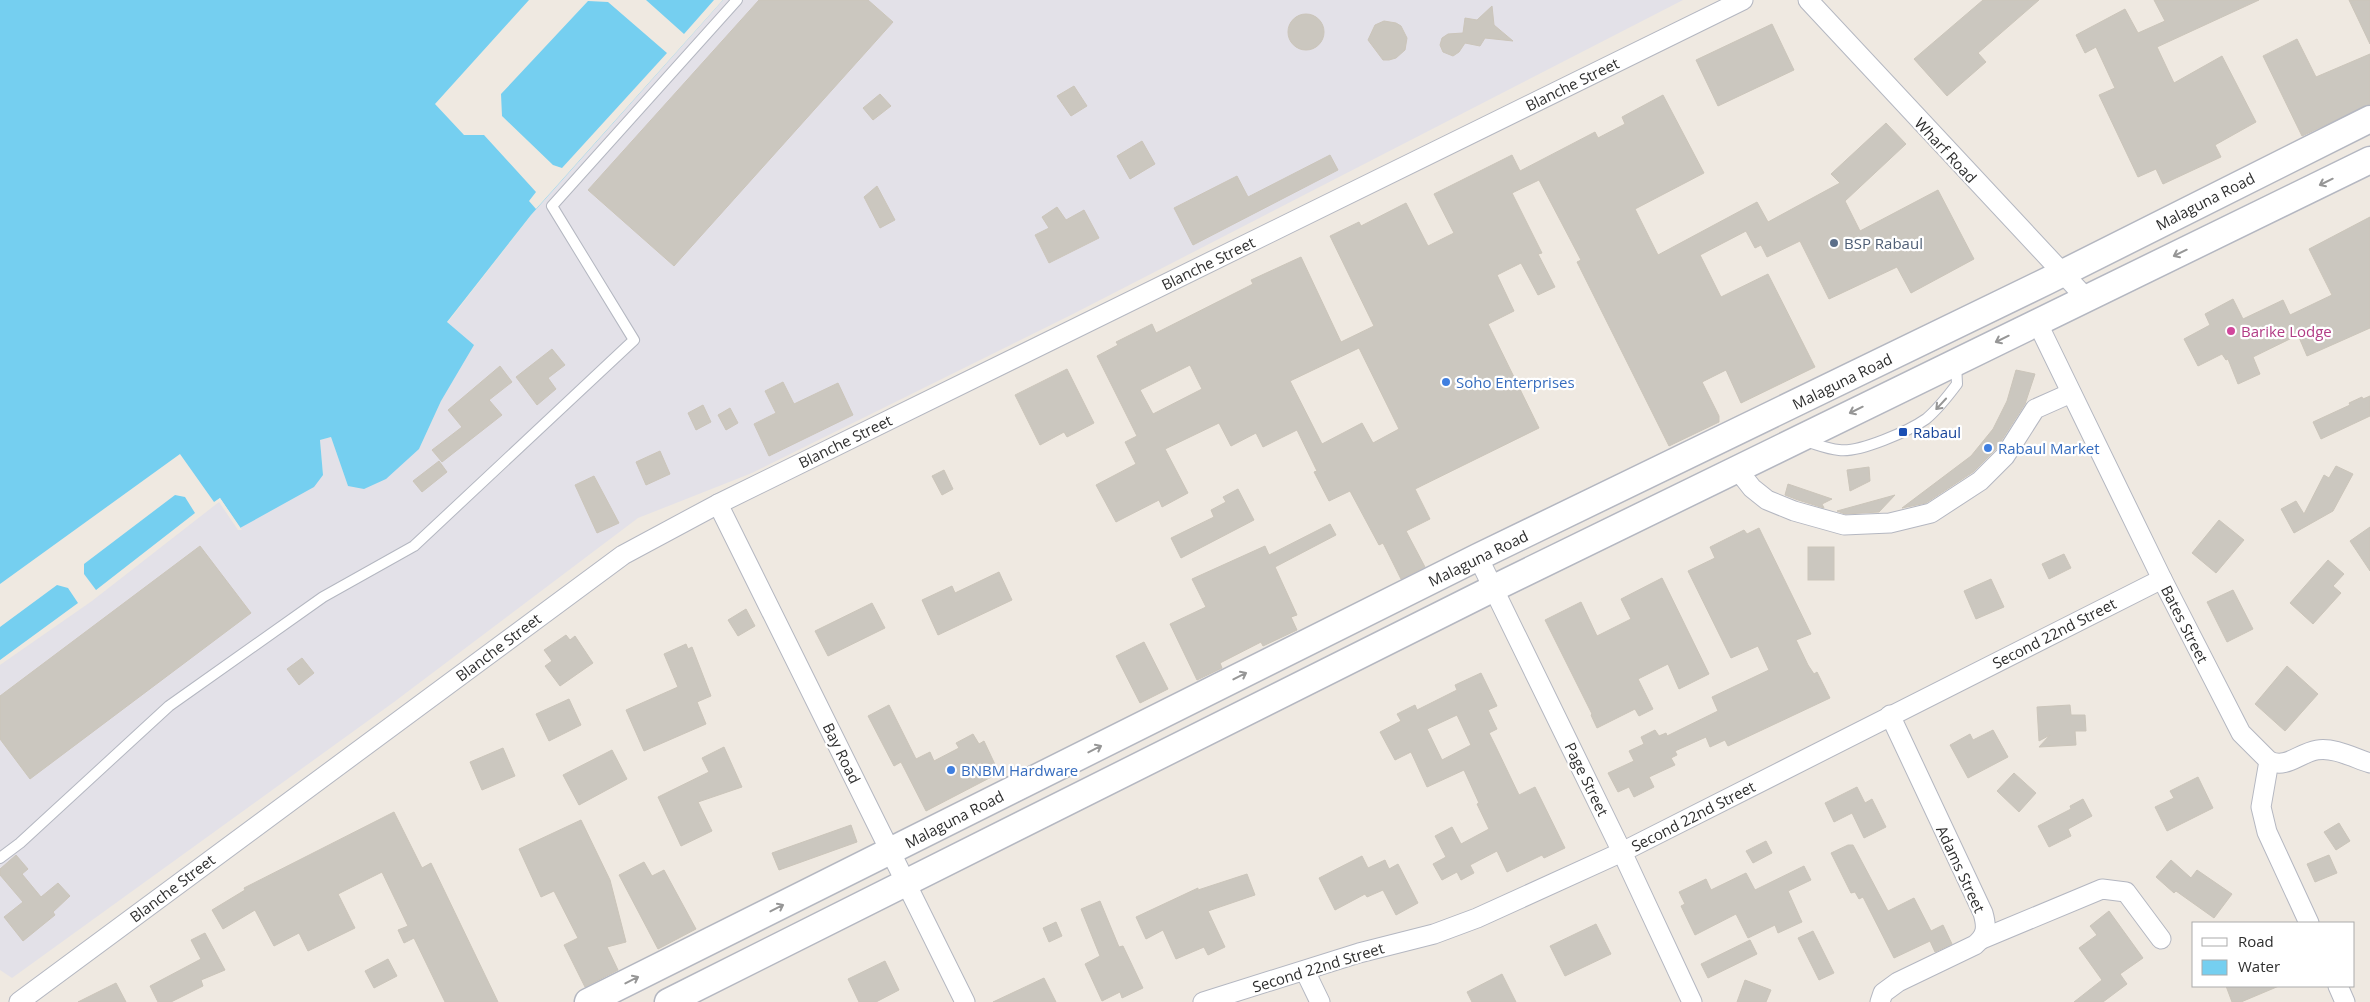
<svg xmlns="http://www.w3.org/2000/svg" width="2370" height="1002" font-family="'Open Sans',sans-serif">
	<rect width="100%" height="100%" fill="#efe9e1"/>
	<!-- industrial -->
	<path fill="#e3e1e8" d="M723,0h960l-610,314 -321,159 -114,45 -244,184 -382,276 -12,-8v-307l220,-165 103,-23 -3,-35 11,-3 17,49 71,-37 22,-48 6,-78 89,-114z"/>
	<!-- water -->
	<path fill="#75cff0" d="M0,0h723l-192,215 -84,107 27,23 -33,56 -22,48 -33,30 -22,10 -16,-3 -17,-49 -11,3 3,35 -9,12 -74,41 -20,-30 -130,101 -90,64z"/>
	<!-- pier -->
	<g fill="#efe9e1" fill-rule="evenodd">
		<path d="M529,0h117l38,34 30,-34h9l-187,209 -7,-8 7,-9 -52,-57h-20l-29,-31zM588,1l20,1 59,51 -105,115 -9,-3 -51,-49 -1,-22z"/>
		<path d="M180,454l34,48 6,-4 22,32h-4l-19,-28 -127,99 -92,64v-5l78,-57 -10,-15 -11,-3 -57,42v-43zM175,495l10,2 10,16 -99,77 -12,-16v-10z"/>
	</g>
	<!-- building -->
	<g fill="#cbc7bf" stroke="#cbc5ba" fill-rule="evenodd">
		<path d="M759,0h109l25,22 -219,244 -86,-76z"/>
		<path d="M1983,0h56l-61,53 8,9 -39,34 -33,-37z"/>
		<path d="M2154,0h105l-102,47 17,36 48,-27 34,66 -41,23 6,12 -58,27 -7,-15 -18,8 -39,-82 16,-7 -19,-41 -11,6 -9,-18 49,-26 13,24 27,-12z"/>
		<path d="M2349,0h21v44z"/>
		<path d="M1492,6l2,19 19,16 -28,-3 -5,8 -15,-3 -6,9 -6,4 -10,-4 -3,-7 2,-7 6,-4 15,-1 2,-15 12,2z"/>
		<circle cx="1306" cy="32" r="18"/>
		<path d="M1384,21l12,2 5,3 6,12 -2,12 -9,8 -7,2h-6l-15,-20 7,-15z"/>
		<path d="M1772,24l22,46 -76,36 -22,-46z"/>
		<path d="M2297,39l19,38 54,-23v50l-68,32 -39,-80z"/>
		<path d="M1074,86l13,20 -16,10 -14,-20z"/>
		<path d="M880,94l11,12 -18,14 -10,-12z"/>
		<path d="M1663,95l41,78 -69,36 23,46 99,-53 11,20 72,-39 -9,-9 55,-51 20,21 -61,57 15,30 78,-41 36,69 -63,34 -14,-26 -68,32 -29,-58 -33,16 -6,-12 -6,3 -9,-17 -46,24 21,42 47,-23 47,93 -74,36 -15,-33 -24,12 17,34v6l-50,24 -92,-184 4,-2 -42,-80 -27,13 30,60 -4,1 17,33 -17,8 -17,-32 -24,12 17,36 -26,13 51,104 -124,61 15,30 -24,12 19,36 -24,12 -18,-36 -4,2 -29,-54 -21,10 -15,-29 3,-1 -20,-41 -34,17 -7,-14 -25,13 -12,-23 -54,26 23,44 -26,14 -3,-7 -43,22 -20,-37 40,-21 -11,-22 12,-6 -40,-80 21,-11 -2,-3 36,-18 4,9 97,-49 -2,-4 50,-23 40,85 33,-16 -44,-90 29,-14 2,4 45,-23 22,43 26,-13 -20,-39 78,-39 8,16 75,-39 3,6 27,-14 -3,-7zM1359,348l40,81 -26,14 -11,-20 -40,21 -32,-63zM1190,365l12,24 -49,25 -13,-24z"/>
		<path d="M1142,141l13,23 -25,15 -13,-23z"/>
		<path d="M1330,155l8,15 -145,75 -19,-37 63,-32 11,21z"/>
		<path d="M877,186l18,34 -15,8 -16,-31z"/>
		<path d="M1057,207l9,13 18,-10 15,28 -50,25 -14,-28 14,-7 -7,-11z"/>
		<path d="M2370,217v111l-63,28 -9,-21 -45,22 7,17 -22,10 -10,-25 -2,1 -4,-6 -24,12 -14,-27 26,-14 -5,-11 28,-15 10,20 40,-19 7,15 42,-20 -23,-46z"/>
		<path d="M552,349l13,16 -17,13 8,11 -19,16 -21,-28z"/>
		<path d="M500,366l12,16 -23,18 13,15 -60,47 -10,-12 30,-23 -14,-17z"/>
		<path d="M1067,369l27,54 -27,14 -3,-5 -24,13 -25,-50z"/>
		<path d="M2016,370l19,4 -10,30 -29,45 -23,23 -47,31 -24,5 69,-52 22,-27 14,-28z"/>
		<path d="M783,382l11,22 44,-21 15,32 -84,41 -15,-32 22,-11 -11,-22z"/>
		<path d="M2370,396v20l-49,23 -8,-17 37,-17 -1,-2 13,-6 1,2z"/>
		<path d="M703,405l8,17 -15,8 -8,-17z"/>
		<path d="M730,408l8,15 -12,7 -8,-15z"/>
		<path d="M660,451l10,23 -24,11 -10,-23z"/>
		<path d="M439,461l8,11 -25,20 -9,-11z"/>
		<path d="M2336,466l17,8 -20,37 -39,22 -13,-24 15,-8 8,13 20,-39 5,3z"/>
		<path d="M1869,467l1,14 -20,10 -3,-21z"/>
		<path d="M944,470l9,19 -11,6 -10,-19z"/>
		<path d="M594,476l25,47 -22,10 -22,-48z"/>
		<path d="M1788,484l44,15 -10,5 2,4 -26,-8 -13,-5z"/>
		<path d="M1238,489l16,31 -73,38 -10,-20 43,-21 -3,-7 15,-8 -3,-5z"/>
		<path d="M1895,495l-16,17 -34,2 -8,-3z"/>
		<path d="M2219,520l25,20 -28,33 -24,-20z"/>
		<path d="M1330,524l6,11 -61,32 22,48 -6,2 6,13 -34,16 -2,-4 -41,21 2,5 -25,12 -27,-56 36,-17 -14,-28 73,-33 4,9z"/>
		<path d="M2370,527v44l-20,-30z"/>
		<path d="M1759,528l52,106 -15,6 12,25 6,9 3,-2 13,26 -102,48 -3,-6 -15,7 -4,-10 -31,14 2,4 -6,3 4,7 -26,12 5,10 -20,10 -5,-10 -11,5 -10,-19 26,-12 -5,-10 15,-7 -3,-7 14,-7 4,6 7,-3 1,3 51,-25 -6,-14 57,-27 -11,-24 -27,12 -43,-87 27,-13 -5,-11 34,-17 3,4z"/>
		<path d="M200,546l51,67 -221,166 -30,-40v-43z"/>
		<rect x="1808" y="547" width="26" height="33"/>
		<path d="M2064,554l7,14 -22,11 -7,-15z"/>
		<path d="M2328,560l16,14 -11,12 8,7 -28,31 -23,-21z"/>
		<path d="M999,572l13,28 -74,35 -16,-35 30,-14 3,7z"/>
		<path d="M1662,578l47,96 -30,15 -11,-25 -30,15 15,30 -14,7 -4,-7 -38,19 -6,-13 1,-1 -47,-94 36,-18 16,34 34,-17 -10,-20z"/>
		<path d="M1991,579l13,28 -28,12 -12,-28z"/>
		<path d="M2233,590l20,39 -26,13 -20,-40z"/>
		<path d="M872,603l13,25 -57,28 -13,-25z"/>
		<path d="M746,609l9,17 -17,10 -10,-16z"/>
		<path d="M566,635l4,5 5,-4 18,27 -33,23 -15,-20 7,-5 -8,-11z"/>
		<path d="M1144,642l24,47 -28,14 -24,-47z"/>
		<path d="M686,644l2,5 4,-2 19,49 -14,6 9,22 -62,27 -18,-41 52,-23 -14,-33z"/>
		<path d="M302,658l12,15 -15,12 -12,-16z"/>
		<path d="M2287,666l31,28 -33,37 -30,-27z"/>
		<path d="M1481,673l16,33 -9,4 9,19 -8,4 7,14 23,48 16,-8 30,61 -21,10 -2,-3 -35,17 -10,-21 -27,14 4,8 -13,7 -4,-8 -15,8 -9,-16 13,-7 -11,-21 17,-9 9,17 28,-15 -12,-25 2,-1 -15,-33 -37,17 -16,-35 -16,8 -15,-28 21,-11 -4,-7 18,-9 2,5 40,-20 -2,-5zM1457,715l14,30 -29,15 -15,-31z"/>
		<path d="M569,699l12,26 -32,16 -13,-27z"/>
		<path d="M889,705l27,54 14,-7 4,9 25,-13 -3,-5 17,-9 6,10 5,-3 15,32 -73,38 -25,-49 -7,4 -26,-50z"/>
		<path d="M2070,705l1,10h14l1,16h-11l1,14 -37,2 11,-12 -11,6 -2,-34z"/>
		<path d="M1993,730l15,27 -40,21 -18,-33 20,-11 3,6z"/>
		<path d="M724,747l18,40 -44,15 14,29 -31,15 -23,-49 51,-25 -7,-14z"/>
		<path d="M503,748l12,28 -33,14 -12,-28z"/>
		<path d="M612,750l15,29 -48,26 -16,-30z"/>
		<path d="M2014,773l22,20 -17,19 -22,-21z"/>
		<path d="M2198,777l15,31 -46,23 -12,-24 19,-9 -4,-7z"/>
		<path d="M1857,787l8,16 7,-4 14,28 -22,11 -12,-25 -18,9 -9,-19z"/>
		<path d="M2083,799l9,17 -24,13 3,7 -22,11 -11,-21 33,-17 -1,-3z"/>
		<path d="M394,812l28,56 9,-5 67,139h-53l-31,-64 -10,5 -6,-13 10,-4 -26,-54 -44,22 17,34 -47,23 -9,-18 -25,13 -19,-36 -32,19 -11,-19 33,-20 -1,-2z"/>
		<path d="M581,820l29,60 16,62 -19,5 11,23 -33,17 -21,-42 14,-7 -24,-47 -13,6 -22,-48z"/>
		<path d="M2339,823l11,18 -14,9 -12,-18z"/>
		<path d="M851,825l6,17 -78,28 -7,-17z"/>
		<path d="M1766,841l6,12 -19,10 -7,-12z"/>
		<path d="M1848,845h5l35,66 26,-13 17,33 12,-6 9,19 -17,8 -5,-11 -36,17 -31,-61 -4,2 -4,-7 -4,1 -20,-40z"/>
		<path d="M16,855l12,14 -6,5 19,23 17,-14 12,13 -17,16 2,3 -32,26 -19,-24 19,-15 -23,-27v-6z"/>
		<path d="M2329,855l8,18 -22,9 -8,-18z"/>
		<path d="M1362,856l6,12 17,-8 4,9 9,-5 20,39 -22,12 -13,-25 -16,7 -2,-3 -30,16 -16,-32z"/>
		<path d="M2171,860l20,18 6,-8 35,24 -18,24 -38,-27 -2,2 -18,-16z"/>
		<path d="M644,862l8,14 12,-6 32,59 -38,20 -39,-74z"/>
		<path d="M1804,866l7,14 -23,11 14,31 -24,11 -3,-8 -27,13 -12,-24 -41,21 -14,-29 4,-2 -6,-12 27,-13 5,11 35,-17 9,17z"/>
		<path d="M1247,874l8,21 -47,16 17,36 -17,8 -4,-8 -28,12 -13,-29 -17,9 -10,-22 62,-29v2z"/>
		<path d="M1100,901l19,46 4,-1 20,42 -21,10 -2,-6 -18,9 -17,-37 15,-8 -19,-47z"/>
		<path d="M2109,911l34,47 -23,16 7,10 -24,18h-29l28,-22 -23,-32 18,-13 -7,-9z"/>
		<path d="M1056,922l6,14 -13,6 -6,-14z"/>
		<path d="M1596,924l15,30 -46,22 -15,-30z"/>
		<path d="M1813,931l21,42 -15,7 -21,-42z"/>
		<path d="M205,933l20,37 -24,10 2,6 -32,16h-13l-8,-16 51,-27 -10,-19z"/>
		<path d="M1750,940l7,14 -49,24 -7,-14z"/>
		<path d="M388,959l9,17 -23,12 -9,-17z"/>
		<path d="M885,961l14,29 -23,12h-17l-11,-23z"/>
		<path d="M1502,974l14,28h-44l-5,-10z"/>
		<path d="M1044,978l12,24h-63z"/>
		<path d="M1745,980l26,10 -5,12h-29z"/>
		<path d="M116,983l10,19h-48z"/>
		<path d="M2226,986h53l-38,16h-9z"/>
	</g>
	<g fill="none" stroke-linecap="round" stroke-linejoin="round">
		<!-- lane casing -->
		<g stroke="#b4b7c1" stroke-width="12">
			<g id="lane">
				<path d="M1805,441c11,3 22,8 34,9 20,3 70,-19 87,-31 12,-10 22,-23 31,-35l-1,-20"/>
				<path d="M0,858l20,-15 149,-137 154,-109 91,-51 220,-206 -82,-134 185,-206"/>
			</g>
		</g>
		<!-- street casing -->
		<g stroke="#b4b7c1" stroke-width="21">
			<g id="street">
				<path d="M1808,0l278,298"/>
				<path d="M2037,322l125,257 79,154 28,28 -8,46 6,25 42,91"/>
				<path d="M1737,469l15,19 15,12 27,11 50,14 46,-2 41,-10 49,-32 25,-25 30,-47 36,-16"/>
				<path d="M718,504l247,498"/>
				<path d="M1478,557l144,295 70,150"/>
				<path d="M2269,761c18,8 30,-8 48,-11 17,-3 37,8 53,13"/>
				<path d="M1982,939l120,-50 24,3 35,47"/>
				<path d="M1305,971l15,31"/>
				<path d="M2338,986l7,16"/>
				<path d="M19,1002l604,-447 95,-51 1025,-504"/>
				<path d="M1203,1002l156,-49 75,-19 43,-16 145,-66 540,-273"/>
				<path d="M1880,1002l3,-9 15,-11 77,-37c12,-10 12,-18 8,-32l-93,-198"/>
			</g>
		</g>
		<!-- secondary casing -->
		<g stroke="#b4b7c1" stroke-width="29">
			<g id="secondary">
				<path d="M588,1002l890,-445 569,-276 323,-162"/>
				<path d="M668,1002l826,-414 876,-428"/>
			</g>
		</g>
		<!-- lane -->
		<use href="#lane" stroke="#fff" stroke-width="10"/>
		<!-- street -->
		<use href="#street" stroke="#fff" stroke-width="19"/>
		<!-- secondary -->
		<use href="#secondary" stroke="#fff" stroke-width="26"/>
	</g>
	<!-- one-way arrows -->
	<defs><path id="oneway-shaft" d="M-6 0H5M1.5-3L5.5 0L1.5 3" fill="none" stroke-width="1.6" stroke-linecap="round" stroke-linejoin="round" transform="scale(1.25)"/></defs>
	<g stroke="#969696">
		<use href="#oneway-shaft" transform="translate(2326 182) rotate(154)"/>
		<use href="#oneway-shaft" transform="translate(2180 253) rotate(154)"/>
		<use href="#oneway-shaft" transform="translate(2002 339) rotate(154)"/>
		<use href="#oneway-shaft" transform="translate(1941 404) rotate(133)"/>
		<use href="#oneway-shaft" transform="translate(1856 410) rotate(154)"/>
		<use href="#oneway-shaft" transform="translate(1240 676) rotate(-27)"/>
		<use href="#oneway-shaft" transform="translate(1095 749) rotate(-27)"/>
		<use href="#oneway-shaft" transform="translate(777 908) rotate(-27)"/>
		<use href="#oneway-shaft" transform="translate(632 980) rotate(-27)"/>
	</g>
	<!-- markers -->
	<circle fill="#5c6f8a" stroke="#fff" stroke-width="2" cx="1834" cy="243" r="5"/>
	<circle fill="#d1479c" stroke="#fff" stroke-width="2" cx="2231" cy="331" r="5"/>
	<g fill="#3f7fe0" stroke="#fff" stroke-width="2">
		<circle cx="1446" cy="382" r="5"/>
		<circle cx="1988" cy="448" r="5"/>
		<circle cx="951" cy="770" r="5"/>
	</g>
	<rect fill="#1a4fb4" stroke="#fff" stroke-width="2" x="1898" y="427" width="10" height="10" rx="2.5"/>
	<g text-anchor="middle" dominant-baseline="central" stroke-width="4.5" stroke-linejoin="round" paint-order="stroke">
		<!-- street labels -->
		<g font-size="15" fill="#2e2e2e" stroke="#fff">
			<text transform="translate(1572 84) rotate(-26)">Blanche Street</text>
			<text transform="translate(1946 150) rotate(47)">Wharf Road</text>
			<text transform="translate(2205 201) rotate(-27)">Malaguna Road</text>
			<text transform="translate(1208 263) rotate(-26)">Blanche Street</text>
			<text transform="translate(1842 381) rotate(-26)">Malaguna Road</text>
			<text transform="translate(845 441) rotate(-26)">Blanche Street</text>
			<text transform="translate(1478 558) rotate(-26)">Malaguna Road</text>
			<text transform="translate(2185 624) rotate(63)">Bates Street</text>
			<text transform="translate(2054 633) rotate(-27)">Second 22nd Street</text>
			<text transform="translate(498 647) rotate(-37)">Blanche Street</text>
			<text transform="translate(842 753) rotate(64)">Bay Road</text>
			<text transform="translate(1587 779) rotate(64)">Page Street</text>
			<text transform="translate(1693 816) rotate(-27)">Second 22nd Street</text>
			<text transform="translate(954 819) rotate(-27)">Malaguna Road</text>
			<text transform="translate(1961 869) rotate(65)">Adams Street</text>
			<text transform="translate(172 888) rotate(-37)">Blanche Street</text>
			<text transform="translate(1318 967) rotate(-17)">Second 22nd Street</text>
		</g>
		<!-- service labels -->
		<g font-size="15" fill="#4e5e75" stroke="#fff" text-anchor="start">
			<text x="1844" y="243">BSP Rabaul</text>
		</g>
		<!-- hotel labels -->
		<g font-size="15" fill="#b23c85" stroke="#fff" text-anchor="start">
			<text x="2241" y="331">Barike Lodge</text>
		</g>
		<!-- shop labels -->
		<g font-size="15" fill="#366cbe" stroke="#fff" text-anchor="start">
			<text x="1456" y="382">Soho Enterprises</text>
			<text x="1998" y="448">Rabaul Market</text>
			<text x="961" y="770">BNBM Hardware</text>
		</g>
		<!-- transit labels -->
		<g font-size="15" fill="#164399" stroke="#fff" text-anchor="start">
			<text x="1913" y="432">Rabaul</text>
		</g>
	</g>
	<!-- legend -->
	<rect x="2192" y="922" width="162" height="65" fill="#ffffff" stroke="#ababab"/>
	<rect x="2202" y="938" width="25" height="8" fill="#ffffff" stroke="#ababab"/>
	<text x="2238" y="947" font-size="15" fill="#2e2e2e">Road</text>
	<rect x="2202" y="960" width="25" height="15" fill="#75cff0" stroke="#ababab"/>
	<text x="2238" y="972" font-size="15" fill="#2e2e2e">Water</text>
</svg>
